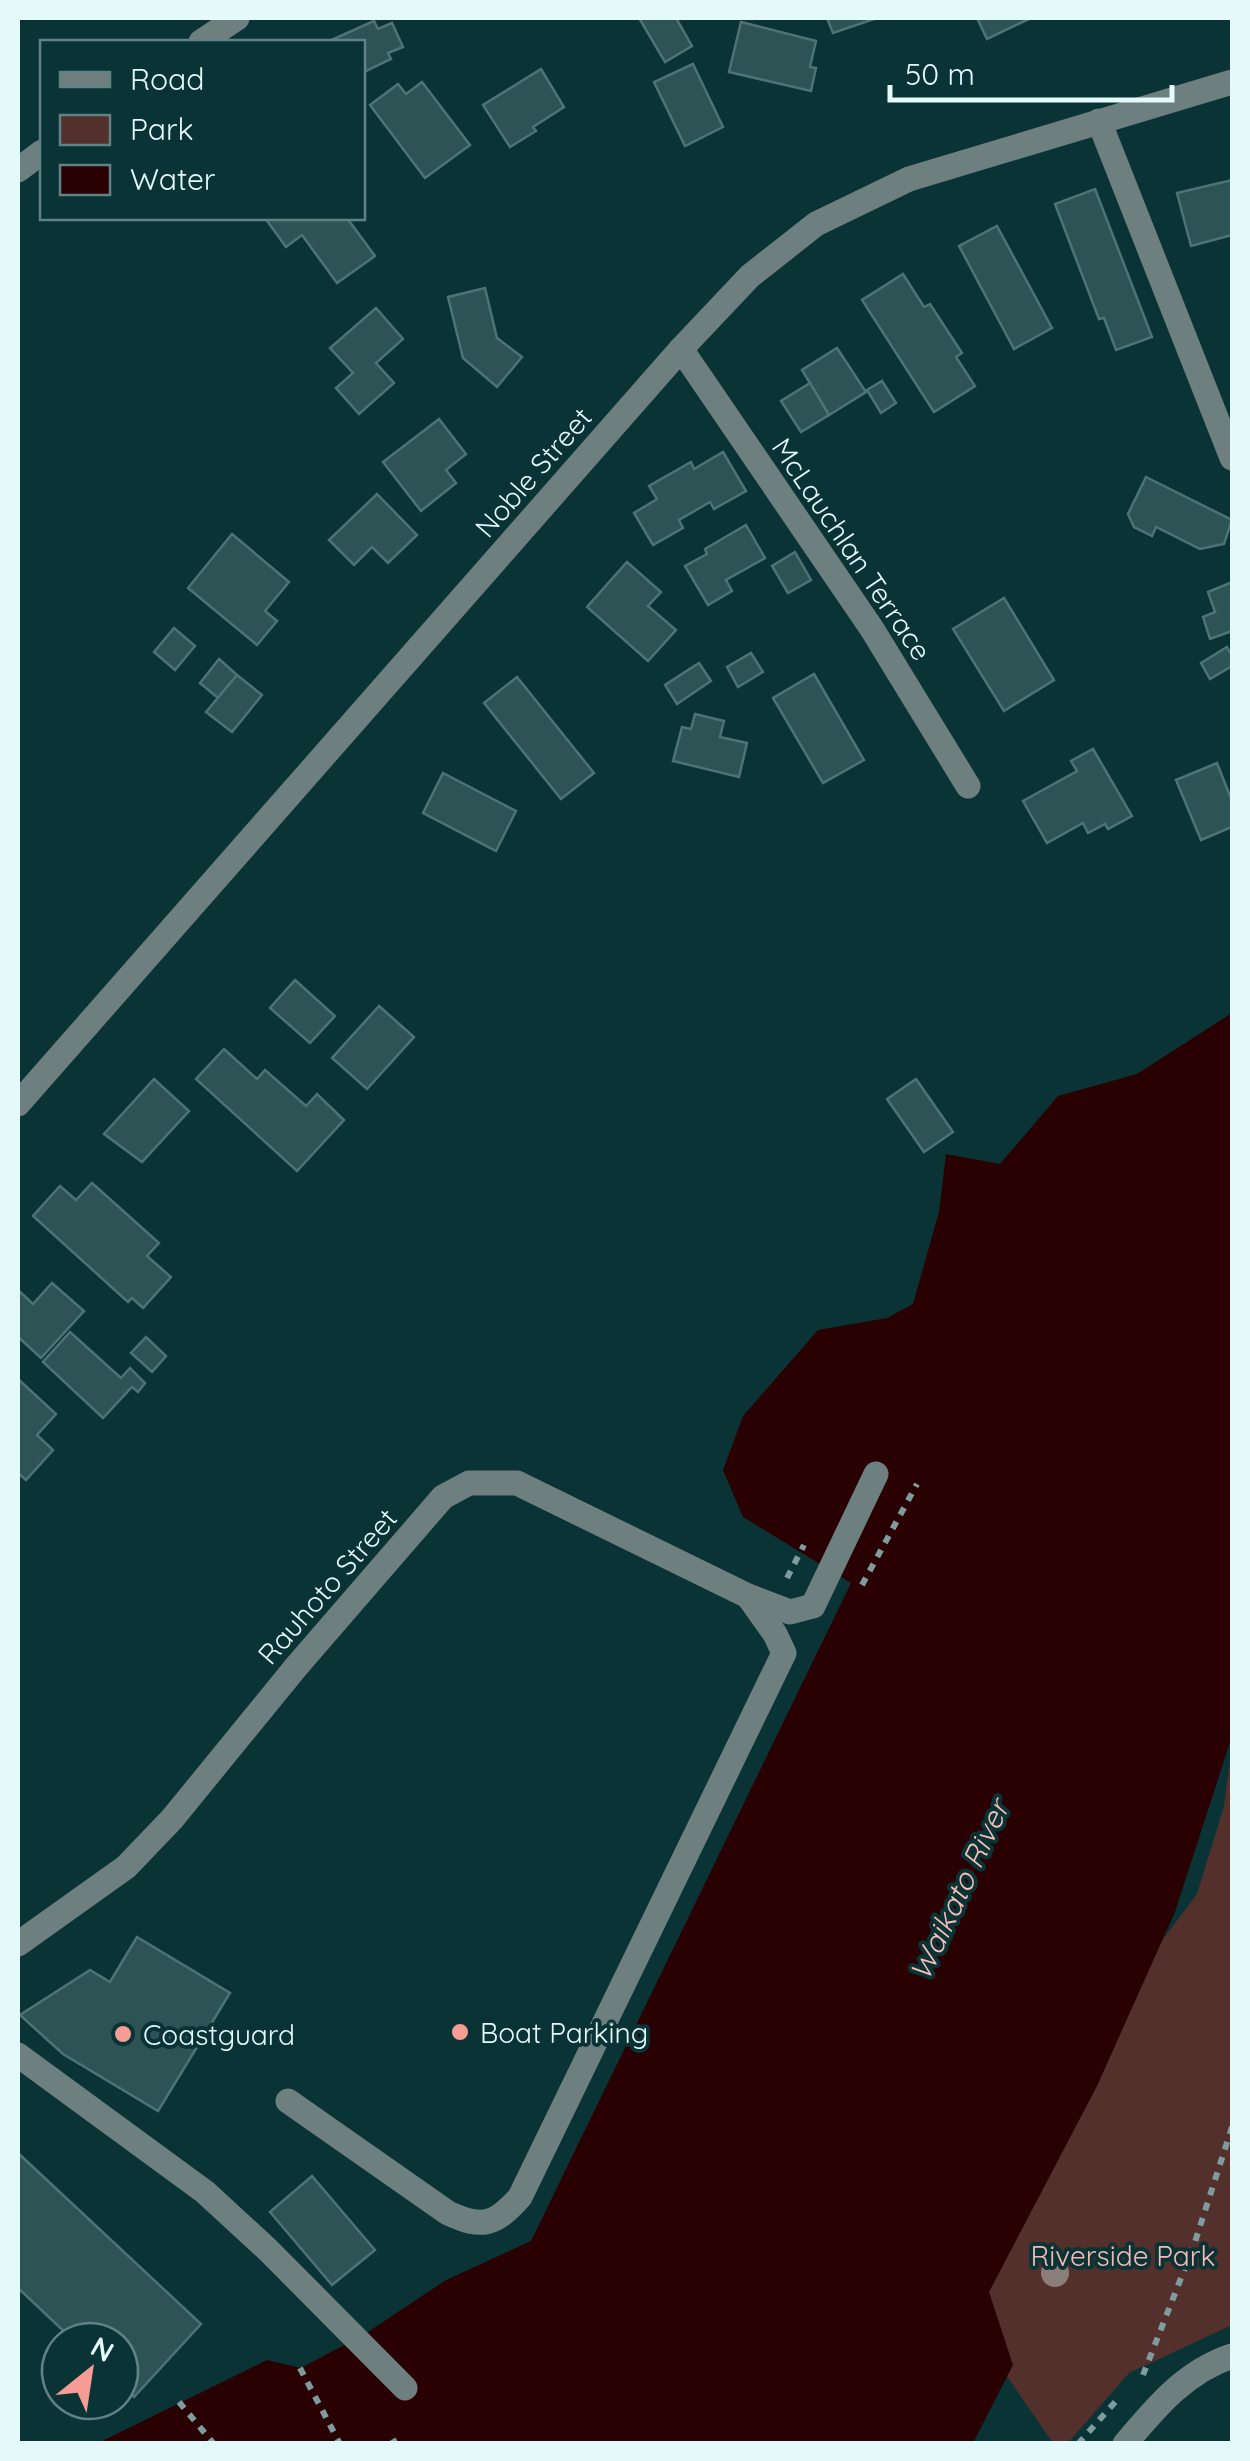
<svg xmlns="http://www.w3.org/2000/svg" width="1250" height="2461" font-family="Quicksand,sans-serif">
	<rect width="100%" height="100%" fill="#0a3335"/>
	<!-- green -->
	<path fill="#53302c" d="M1232,1747v578l-103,48 -62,71 -14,-1 -81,-117 137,-315 88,-117 27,-88z"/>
	<!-- water -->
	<path fill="#2a0103" d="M1232,1013v723l-57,176 -78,174 -108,206 24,73 -40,78 -877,1 171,-84 34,8 64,-34 81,-54 85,-39 320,-658 -108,-66 -20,-47 20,-54 75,-86 69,-12 26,-14 26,-92 7,-58 54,10 58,-68 79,-22z"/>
	<!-- building -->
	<g fill="#2d5355" stroke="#4d7375" stroke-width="2.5">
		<path d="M639,18h37l16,28 -27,16z"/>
		<path d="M827,18h50l-44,15z"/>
		<path d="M977,18h54l-44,21z"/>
		<path d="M374,21l4,8 14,-6 11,24 -15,6 3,6 -29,14v-31h-35z"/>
		<path d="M741,22l75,19 -6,26 6,1 -5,23 -82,-19z"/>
		<path d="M693,64l30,63 -38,19 -31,-64z"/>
		<path d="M541,69l23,38 -31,20 3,4 -26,16 -27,-42z"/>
		<path d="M422,82l48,63 -45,33 -55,-73 28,-21 8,10z"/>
		<path d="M1232,180v55l-41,11 -14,-53z"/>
		<path d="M1095,189l57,148 -36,13 -12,-32 -5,1 -44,-115z"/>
		<path d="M265,218h82l28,38 -38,27 -35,-48 -16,12z"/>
		<path d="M997,226l55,102 -38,21 -55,-103z"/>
		<path d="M903,274l21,33 6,-3 32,49 -6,4 19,29 -41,26 -72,-112z"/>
		<path d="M485,288l12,50 25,19 -25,30 -34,-29 -15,-61z"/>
		<path d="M376,308l27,31 -27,24 18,20 -35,31 -23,-26 17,-15 -23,-25z"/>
		<path d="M837,348l29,44 -37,23 -27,-45z"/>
		<path d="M882,381l14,22 -15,10 -14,-23z"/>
		<path d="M810,383l19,32 -28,17 -20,-31z"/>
		<path d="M439,419l27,35 -20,16 10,13 -35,28 -38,-49z"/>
		<path d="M723,452l23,39 -32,18 -4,-7 -31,18 4,8 -30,17 -19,-32 23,-14 -8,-13 42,-24 3,7z"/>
		<path d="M1146,477l86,43 -8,24 -24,5 -44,-22 -4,9 -18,-9 -6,-13z"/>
		<path d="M377,494l40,41 -29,28 -16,-16 -18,18 -25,-25z"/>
		<path d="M746,525l19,33 -39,22 6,11 -24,14 -23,-39 22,-12 -2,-5z"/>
		<path d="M232,534l57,48 -24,29 12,10 -20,24 -69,-57z"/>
		<path d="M795,552l16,28 -23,13 -16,-27z"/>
		<path d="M627,562l34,30 -13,14 28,24 -28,31 -61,-54z"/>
		<path d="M1232,582v49l-22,8 -7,-22 12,-5 -7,-20z"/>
		<path d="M1004,598l50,82 -50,31 -51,-82z"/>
		<path d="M174,628l21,18 -20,24 -21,-18z"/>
		<path d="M1227,647l5,9v10l-22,13 -9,-16z"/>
		<path d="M751,653l12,19 -25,15 -11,-20z"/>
		<path d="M219,659l18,16 -19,23 -18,-15z"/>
		<path d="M699,663l12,18 -34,23 -12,-19z"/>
		<path d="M814,674l50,86 -41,23 -50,-85z"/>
		<path d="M237,675l25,20 -30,37 -26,-20z"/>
		<path d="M517,677l77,96 -33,26 -77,-96z"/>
		<path d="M695,714l29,7 -4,16 27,6 -8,34 -66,-16 9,-34 9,2z"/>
		<path d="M1093,749l39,67 -24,13 -3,-5 -17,9 -5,-10 -36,20 -24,-42 54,-30 -6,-10z"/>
		<path d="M1217,763l15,38v26l-31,13 -25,-60z"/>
		<path d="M443,773l73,38 -20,40 -73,-38z"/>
		<path d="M295,980l40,36 -25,27 -40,-35z"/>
		<path d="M379,1006l35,31 -47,52 -35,-31z"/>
		<path d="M224,1049l33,30 8,-9 41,36 11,-12 27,26 -47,51 -101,-92z"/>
		<path d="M154,1079l35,32 -47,51 -38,-28z"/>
		<path d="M916,1079l37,53 -29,20 -37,-53z"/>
		<path d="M92,1183l67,60 -12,13 24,21 -28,31 -11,-10 -4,4 -95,-86 27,-30 16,14z"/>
		<path d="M52,1283l32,28 -43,47 -23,-21v-47l15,14z"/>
		<path d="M70,1332l51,46 9,-10 15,15 -7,9 -6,-5 -29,31 -60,-56z"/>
		<path d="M146,1337l20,19 -14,16 -21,-19z"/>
		<path d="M18,1379l38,35 -19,21 16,15 -27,30 -8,-7z"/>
		<path d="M137,1937l93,56 -72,118 -95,-57 -43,-39 70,-45 20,12z"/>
		<path d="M18,2153l183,171 -67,73 -14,-13v-43h-46l-56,-53z"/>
		<path d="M312,2176l63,74 -43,35 -62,-73z"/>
	</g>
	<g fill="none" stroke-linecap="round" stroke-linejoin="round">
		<!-- path -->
		<g stroke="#7e9c9e" stroke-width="6" stroke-dasharray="8 8" stroke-linecap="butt">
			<path d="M787,1578l17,-33"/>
			<path d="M862,1585l55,-101"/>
			<path d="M300,2368l40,76"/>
			<path d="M1143,2375l51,-130 38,-118"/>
			<path d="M179,2402l35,42"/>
			<path d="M390,2444l7,-4"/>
			<path d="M1078,2444l39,-44"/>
		</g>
		<!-- minor -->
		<g stroke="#6e7f80" stroke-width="25">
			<path d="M201,42l36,-24"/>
			<path d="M1099,121l133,337"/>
			<path d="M18,170l24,-18"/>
			<path d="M681,349l191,280 96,157"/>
			<path d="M18,1104l663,-755 69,-73 66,-52 93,-45 323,-97"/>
			<path d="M18,1944l108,-77 46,-48 124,-152 147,-170 26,-14h48l231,113 42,16 23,-6 63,-132"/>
			<path d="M18,2055l187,137 63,58 137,138"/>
			<path d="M288,2101l160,112c34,16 47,12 72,-16l264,-544 -9,-19 -27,-38"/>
			<path d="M1125,2444c31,-37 61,-73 107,-88"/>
		</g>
	</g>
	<!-- trees -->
	<circle fill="#8b7d7a" cx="1055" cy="2273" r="14"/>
	<!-- markers -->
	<g fill="#f59c94" stroke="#0a3335" stroke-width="4">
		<circle cx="460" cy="2032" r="10"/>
		<circle cx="123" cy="2034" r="10"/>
	</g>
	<g text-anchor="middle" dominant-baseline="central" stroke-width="8" stroke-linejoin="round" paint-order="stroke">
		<!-- street labels -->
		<g font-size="28" fill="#e4f9fa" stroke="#0a3335">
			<text transform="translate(533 472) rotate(-49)">Noble Street</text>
			<text transform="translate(852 549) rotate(56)">McLauchlan Terrace</text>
			<text transform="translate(327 1586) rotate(-49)">Rauhoto Street</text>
		</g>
		<!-- poi labels -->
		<g font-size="28" fill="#e4f9fa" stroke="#0a3335" text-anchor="start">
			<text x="480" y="2032">Boat Parking</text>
			<text x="143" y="2034">Coastguard</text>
		</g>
		<!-- park labels -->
		<g font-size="28" fill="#f5bab3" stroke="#0a3335">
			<text x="1123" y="2255">Riverside Park</text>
		</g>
		<!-- water labels -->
		<g font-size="30" font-style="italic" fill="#f8bdb6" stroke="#0a3335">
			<text transform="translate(959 1890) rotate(-65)">Waikato River</text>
		</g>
	</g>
	<!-- border -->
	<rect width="1250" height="2461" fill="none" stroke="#e4f9fa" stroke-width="40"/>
	<!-- legend -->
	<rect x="40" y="40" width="325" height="180" fill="#0a3335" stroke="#618284" stroke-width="2.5"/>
	<rect x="60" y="72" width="50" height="15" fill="#6e7f80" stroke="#618284" stroke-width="2.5"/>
	<text x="130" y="90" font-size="30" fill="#e4f9fa">Road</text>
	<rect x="60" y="115" width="50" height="30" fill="#53302c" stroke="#618284" stroke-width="2.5"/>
	<text x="130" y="140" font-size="30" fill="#e4f9fa">Park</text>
	<rect x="60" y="165" width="50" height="30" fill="#2a0103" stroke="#618284" stroke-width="2.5"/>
	<text x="130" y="190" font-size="30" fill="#e4f9fa">Water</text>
	<!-- north arrow -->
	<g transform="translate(90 2371) rotate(30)"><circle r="48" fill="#0a3335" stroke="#618284" stroke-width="2.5"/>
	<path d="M0-8L18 38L0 25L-18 38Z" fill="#f59c94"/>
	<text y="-15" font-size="28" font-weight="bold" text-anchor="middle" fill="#e4f9fa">N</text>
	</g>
	<!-- scale -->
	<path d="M890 85v15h282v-15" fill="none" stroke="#e4f9fa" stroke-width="5"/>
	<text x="905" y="85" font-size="30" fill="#e4f9fa" stroke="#0a3335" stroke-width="8" paint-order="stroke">50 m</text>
</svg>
